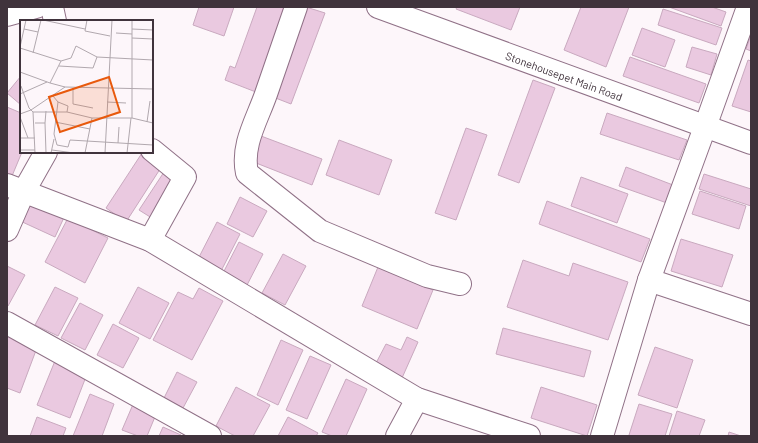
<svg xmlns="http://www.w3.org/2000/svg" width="758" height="443" font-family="Barlow,sans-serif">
	<rect width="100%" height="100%" fill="#fdf6fa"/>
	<!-- building -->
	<g fill="#eac9e0" stroke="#c9a9bf">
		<path d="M199,7h35l-10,29 -31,-11z"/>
		<path d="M257,7h36l-32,87 -36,-14 5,-14 5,2z"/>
		<path d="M306,7l19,6 -34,91 -18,-7z"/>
		<path d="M457,7h63l-9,23 -55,-21z"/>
		<path d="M581,7h48l-23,60 -42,-17z"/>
		<path d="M669,7h43l14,5 -5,14z"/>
		<path d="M663,9l59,19 -6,17 -58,-20z"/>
		<path d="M642,28l33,12 -10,27 -33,-12z"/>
		<path d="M751,35v16l-5,-2z"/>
		<path d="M692,47l25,7 -6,21 -25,-8z"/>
		<path d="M630,57l76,27 -7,19 -76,-27z"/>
		<path d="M748,60l3,1v51l-19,-6z"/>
		<path d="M21,76v29l-14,-12z"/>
		<path d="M533,80l22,8 -36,95 -21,-8z"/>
		<path d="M7,107l14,6v39h1l-10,24 -5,-2z"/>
		<path d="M607,113l80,27 -8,20 -79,-26z"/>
		<path d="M466,128l21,7 -31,85 -21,-7z"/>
		<path d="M261,136l61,23 -10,26 -61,-24z"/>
		<path d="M339,140l53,20 -13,35 -53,-20z"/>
		<path d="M142,153l20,13 -36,56 -20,-14z"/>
		<path d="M626,167l47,18 -6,18 -48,-17z"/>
		<path d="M164,172l15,11 -24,37 -16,-10z"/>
		<path d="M704,174l47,15v17l-52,-17z"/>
		<path d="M581,177l47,17 -11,29 -46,-17z"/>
		<path d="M700,191l46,15 -7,23 -47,-15z"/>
		<path d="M30,194l37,17 -12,26 -37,-17z"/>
		<path d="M240,197l27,14 -14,26 -26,-13z"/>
		<path d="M547,201l103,38 -9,23 -102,-38z"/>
		<path d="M68,218l40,20 -23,45 -40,-21z"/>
		<path d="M217,222l23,12 -20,39 -23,-12z"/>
		<path d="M681,239l52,16 -11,32 -51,-16z"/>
		<path d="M239,242l24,12 -17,33 -24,-12z"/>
		<path d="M283,254l23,12 -21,39 -23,-12z"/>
		<path d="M523,260l46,16 4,-13 55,19 -20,58 -101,-33z"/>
		<path d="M7,266l18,9 -17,31h-1z"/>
		<path d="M378,267l55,23 -16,39 -55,-23z"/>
		<path d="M55,287l23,11 -20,38 -23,-11z"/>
		<path d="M138,287l31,16 -19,36 -31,-16z"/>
		<path d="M199,288l24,13 -31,59 -39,-20 25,-48 15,7z"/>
		<path d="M80,303l23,12 -18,35 -24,-12z"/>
		<path d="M113,324l26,14 -16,30 -26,-13z"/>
		<path d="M503,328l88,23 -7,26 -88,-23z"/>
		<path d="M9,333l29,12 -18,48 -13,-5v-51z"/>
		<path d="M407,337l11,5 -16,36 -27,-13 11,-21 15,6z"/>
		<path d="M281,340l22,10 -25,55 -21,-10z"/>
		<path d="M655,347l38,13 -16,48 -39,-13z"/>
		<path d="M57,356l32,13 -19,49 -33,-13z"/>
		<path d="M310,356l21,9 -24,54 -21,-9z"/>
		<path d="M177,372l20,10 -14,26 -19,-10z"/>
		<path d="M346,379l21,10 -21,47h-14l-10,-4z"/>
		<path d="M236,387l34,18 -17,31h-18l-19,-10z"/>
		<path d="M541,387l56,18 -10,31 -56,-18z"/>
		<path d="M90,394l24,10 -12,32h-29z"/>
		<path d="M134,402l23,10 -10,24h-9l-16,-6z"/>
		<path d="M639,404l33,10 -7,22h-33l-3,-1z"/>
		<path d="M677,411l28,9 -6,16h-30z"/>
		<path d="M37,417l29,11 -3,8h-33z"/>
		<path d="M288,417l30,16 -2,3h-38z"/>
		<path d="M163,427l18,8 -1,1h-21z"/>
		<path d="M729,432l12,4h-13z"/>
	</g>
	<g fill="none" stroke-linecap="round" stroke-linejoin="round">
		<!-- minor casing -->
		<g stroke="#907187" stroke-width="24">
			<g id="minor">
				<path d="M52,7l3,14"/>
				<path d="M296,7c-10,29 -20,58 -30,87 -9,26 -25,51 -19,79l73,58 107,45 33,8"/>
				<path d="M7,185l143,55 267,159 112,37"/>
				<path d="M7,230l17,-39 22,-39"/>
				<path d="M150,240l35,-63 -33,-27"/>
				<path d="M649,280l102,34"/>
				<path d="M7,323l203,113"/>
				<path d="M397,436l20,-37"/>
				<path d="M602,436l47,-156 56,-153 43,-120"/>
			</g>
		</g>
		<!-- secondary casing -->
		<g stroke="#907187" stroke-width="24">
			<g id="secondary">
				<path d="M378,7l373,136"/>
				<path d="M7,15l29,-8"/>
			</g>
		</g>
		<!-- minor -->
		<use href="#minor" stroke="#fff" stroke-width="22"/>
		<!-- secondary -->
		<use href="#secondary" stroke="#fff" stroke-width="22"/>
	</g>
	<g text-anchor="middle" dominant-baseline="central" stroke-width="4" stroke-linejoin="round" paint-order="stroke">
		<!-- street labels -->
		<g font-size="11" fill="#40333c" stroke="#fff">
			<text transform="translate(564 76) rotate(20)">Stonehousepet Main Road</text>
		</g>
	</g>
	<!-- overview -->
	<g transform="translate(20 20)">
		<rect width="133" height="133" fill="#fdf6fa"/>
		<path fill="none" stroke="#b1a8ae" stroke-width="1" d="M23,0l42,9M67,0l-2,11 25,5M4,9l14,3M112,9l21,1M96,13l16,1M112,18l21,1M0,27l6,-27M0,28l41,13 -11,22 15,4M13,33l8,-33M77,37l56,3M39,46l34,2 4,-11 -21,-11 -5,12 -10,3M0,52l30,11M1,66l8,22 4,4h34l25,6h40l21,5M53,68v16l20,4M0,74l27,-12M33,76l5,6 10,4 -1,6M38,82l-4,32 3,11 11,2 2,-7 83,5M87,82l19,1M13,92l2,41M0,94l11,-4 34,-23 88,2M0,97l8,21M112,98v-98M35,102l35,7M127,102l3,-21M15,103h10l1,-12M25,103l1,30M0,118h15M98,123l1,-16M0,130h15M32,130l22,3M31,133l3,-14M65,133l7,-35M85,133l7,-133M107,133l4,-35"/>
		<path fill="#e8590c" fill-opacity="0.15" stroke="#e8590c" stroke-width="2" d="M89,57l11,35 -60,20 -11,-35z"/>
		<rect width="133" height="133" fill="none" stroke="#40333c" stroke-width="2"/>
	</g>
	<!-- border -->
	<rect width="758" height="443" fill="none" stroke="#40333c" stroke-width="16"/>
</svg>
